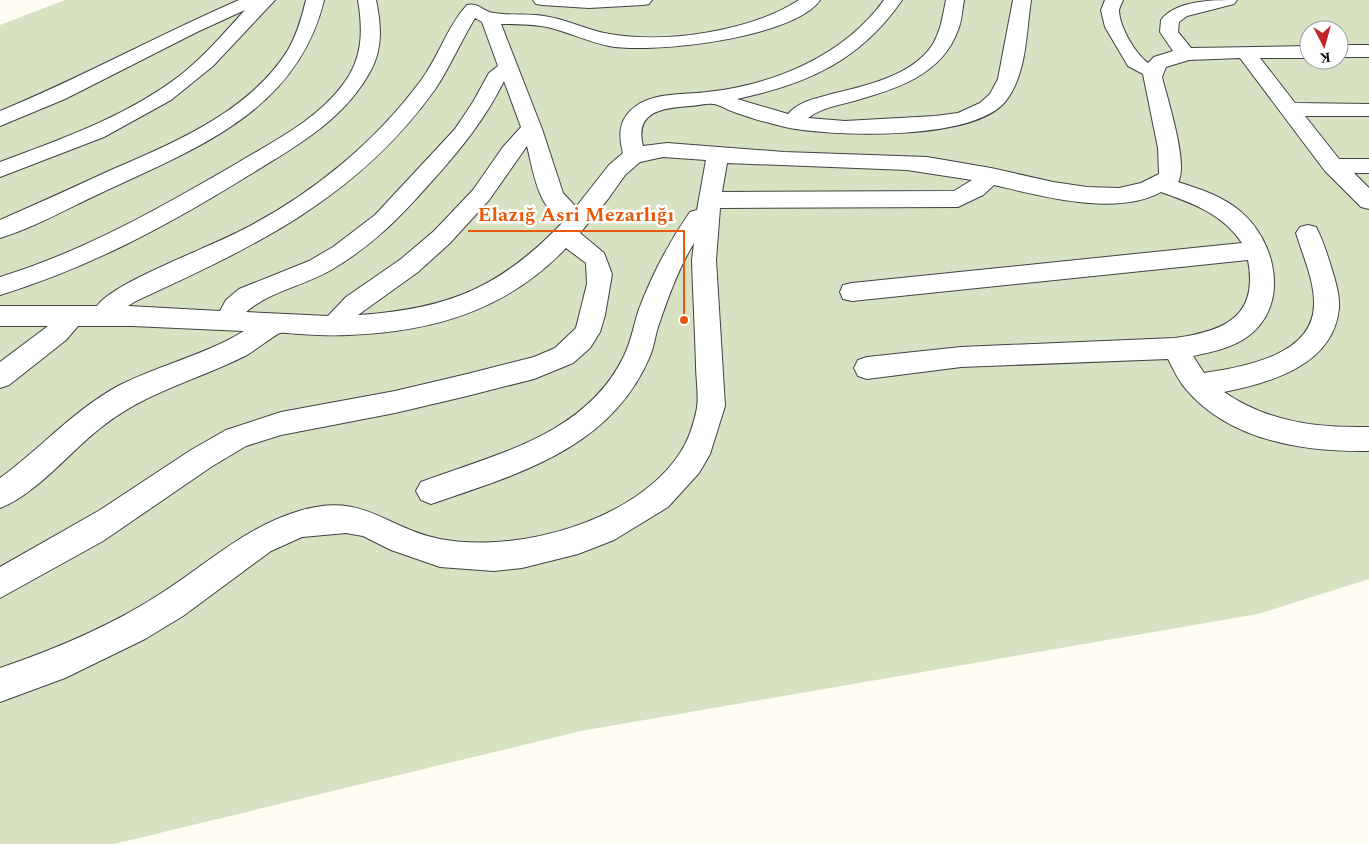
<svg xmlns="http://www.w3.org/2000/svg" width="1369" height="844" font-family="Spectral,serif">
	<rect width="100%" height="100%" fill="#fffdf1"/>
	<!-- cemetery -->
	<path fill="#d6e2c1" fill-rule="evenodd" d="M65,0h1304v579l-111,35 -677,117 -467,113h-114v-819zM1309,30h30v30h-30z"/>
	<g fill="none" stroke-linecap="round" stroke-linejoin="round">
		<!-- minor casing -->
		<g stroke="#424242" stroke-width="2">
			<g id="minor">
				<path d="M239,0h36l-62,66 -42,34 -67,37 -104,40v-15c61,-23 125,-45 178,-85 25,-19 46,-44 67,-67l-48,22 -132,67 -65,27v-15c81,-33 158,-76 239,-111z"/>
				<path d="M306,0h18c-27,112 -129,149 -223,193 -33,15 -67,35 -101,45v-18c37,-16 74,-33 111,-50 64,-28 138,-58 177,-120 9,-16 14,-33 18,-50z"/>
				<path d="M358,0h18c5,24 7,48 -5,70 -27,51 -78,78 -125,107 -79,49 -158,91 -246,118v-18c85,-26 162,-70 239,-115 37,-22 79,-43 105,-79 19,-25 19,-53 14,-83z"/>
				<path d="M533,0h119l-3,4 -6,1 -54,3 -47,-3 -6,-1z"/>
				<path d="M799,0h21c-26,38 -168,54 -211,46 -20,-4 -39,-13 -58,-18 -16,-4 -34,-4 -50,-4l41,105 21,64 13,14 33,-42 14,-12c-5,-19 -4,-35 13,-47 20,-14 48,-11 71,-14 66,-7 137,-36 177,-92h18c-41,60 -94,84 -165,99l51,15c10,-12 26,-15 40,-19 35,-9 84,-18 105,-51 8,-14 10,-29 13,-44h18c-2,10 -2,21 -6,30 -16,45 -62,59 -104,71 -15,4 -33,7 -46,17l37,3 90,-5 23,-3 22,-10 10,-9 8,-15 15,-79h18c-5,33 -4,75 -26,102 -33,39 -173,35 -220,25 -17,-4 -35,-9 -51,-15 -7,-2 -15,-8 -21,-8 -7,-1 -16,2 -23,2 -27,2 -56,5 -47,40l24,-3 117,9 143,5 64,11 62,14 34,5 32,1 22,-5 18,-9 -1,-26 -15,-74 -15,-8 -23,-39 -4,-17 4,-10h18c-1,3 -4,8 -4,11 1,17 16,42 29,52l6,-6 19,-6 -13,-19 1,-12c15,-20 53,-20 76,-20l-3,4 -47,12 -8,6 -1,10 13,16 118,-2v12h-49l35,45 74,1v12h-64l34,43h30v14h-15l15,15v21l-8,-2 -36,-36 -85,-113 -51,2 -23,7 -4,10c5,21 27,88 16,105 22,7 44,14 62,29 36,30 51,94 7,126 -15,11 -36,15 -54,19l11,17c38,-6 111,-17 110,-70 0,-24 -11,-47 -18,-70l4,-6 8,-2 8,2c6,11 10,24 14,36 4,14 10,30 9,45 -5,57 -69,75 -115,84 44,30 92,36 145,35v24c-65,1 -140,-10 -184,-63 -7,-8 -12,-20 -17,-29l-207,8 -94,12 -9,-3 -4,-8 4,-8 9,-3 94,-10 214,-9c49,-7 84,-21 73,-78l-396,41 -9,-2 -3,-7 3,-7 9,-2 390,-40c-19,-29 -50,-40 -81,-51 -44,25 -120,4 -167,-7l-11,10 -25,12 -238,1 -4,52 9,146 -15,48 -11,19 -31,34 -54,33 -36,14 -56,14 -28,3 -54,-4 -49,-17 -28,-14 -17,-3 -44,4 -31,14 -88,65 -38,23 -80,39 -65,24v-34c55,-19 111,-42 160,-74 46,-29 85,-67 139,-83 64,-20 86,17 141,28 77,15 196,-18 240,-86 9,-13 14,-30 17,-45 2,-13 -1,-29 -1,-43 -1,-35 -3,-70 -4,-105l2,-17c-16,26 -26,55 -36,84 -3,9 -4,20 -8,29 -39,93 -132,118 -219,148l-10,-4 -5,-9 5,-9c75,-28 165,-47 203,-126 7,-14 10,-32 15,-47 13,-34 30,-67 51,-97l7,-2 9,-50 -43,-3 -23,5 -15,13 -17,24 -28,34 24,20 8,21 -7,41 -5,17 -10,16 -17,15 -39,16 -67,17 -72,17 -114,22 -35,11 -35,21 -108,74 -103,57v-31l100,-57 91,-60 35,-20 55,-18 114,-21 72,-17 67,-17 21,-9 21,-20 11,-44 -1,-21 -20,-15c-59,62 -133,84 -218,87 -17,1 -33,0 -49,-1 -6,0 -14,-2 -19,-1 -4,1 -27,19 -35,23 -48,24 -99,36 -142,70 -32,24 -66,68 -103,82v-30c40,-29 74,-68 118,-92 41,-21 87,-31 126,-55l-112,-5h-54l-12,14 -57,45 -9,3v-26l48,-36h-48v-20h97c17,-24 111,-58 143,-75 70,-35 135,-88 182,-152 17,-23 25,-52 45,-74 12,-3 16,7 27,8 17,3 34,0 50,3 23,3 44,15 66,18 55,10 142,-3 189,-34zM475,18l7,4 16,44 -9,7 -16,29 -18,27 -80,86 -42,32 -24,14 -70,28 -13,11 -6,11 -92,-5 8,-5c119,-55 221,-102 300,-213 15,-23 25,-47 39,-70zM504,81l17,46 -18,20 -30,43 -39,41 -33,28 -55,38 -18,19 -82,-4c24,-21 58,-26 85,-42 44,-26 69,-53 102,-90 28,-31 52,-61 71,-99zM527,146c6,23 11,66 38,74 -63,67 -116,89 -207,95l60,-43 32,-29 39,-43zM727,163l180,7 65,10 -18,11 -232,1z"/>
				<rect x="1339" y="45" width="30" height="12"/>
			</g>
		</g>
		<!-- minor -->
		<use href="#minor" fill="#fff" fill-rule="evenodd"/>
	</g>
	<!-- callouts -->
	<path fill="none" stroke="#e8590c" stroke-width="2" d="M684 320L684 231H468"/>
	<circle fill="#e8590c" stroke="#fff" stroke-width="2" cx="684" cy="320" r="5"/>
	<g font-size="20" text-anchor="middle" font-weight="bold" fill="#e8590c" stroke="#fff" stroke-width="5" stroke-linejoin="round" paint-order="stroke">
		<text x="576" y="221">Elazığ Asri Mezarlığı</text>
	</g>
	<!-- north arrow -->
	<g transform="translate(1324 45) rotate(174)"><circle r="24" fill="#ffffff" stroke="#9f9f9f"/>
	<path d="M0-4L9 19L0 12L-9 19Z" fill="#c32324"/>
	<text y="-8" font-size="14" font-weight="bold" text-anchor="middle" fill="#0f0f0f">K</text>
	</g>
</svg>
